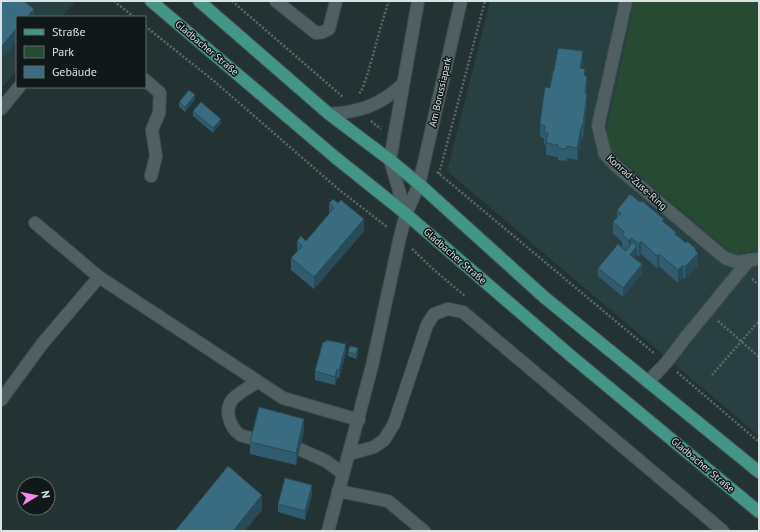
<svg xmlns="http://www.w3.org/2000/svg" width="760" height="532" font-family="'PT Sans',sans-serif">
	<rect width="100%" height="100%" fill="#233233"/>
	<!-- built -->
	<g fill="#284042">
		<path d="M1,1h75l-14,16h-45v53l-16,19z"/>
		<path d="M490,1h269v435l-312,-265z"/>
	</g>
	<!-- green -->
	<path fill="#274a32" d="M635,1h124v248l-4,2 -22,3 -123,-104 -3,-8 -1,-8z"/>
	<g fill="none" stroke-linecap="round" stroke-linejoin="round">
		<!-- minor casing -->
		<g stroke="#414e4f" stroke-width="14">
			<g id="minor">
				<path d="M276,1l40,32 7,-1 6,-3 7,-28"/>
				<path d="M626,1l-28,125 7,28 12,13 108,91 12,4 22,-3"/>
				<path d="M145,80l15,13 -1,20 -7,17 4,26 -5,20"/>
				<path d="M1,109l18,-22"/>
				<path d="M329,114c30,-2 50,-8 73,-29"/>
				<path d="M406,214l-16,-54 28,-159"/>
				<path d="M35,223l64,54 184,121 76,22"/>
				<path d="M648,382l18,-19 20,-26 63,-77"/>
				<path d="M1,400l41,-56 57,-67"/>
				<path d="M254,439c-5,-2 -11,-2 -15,-5 -9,-7 -15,-24 -7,-34 7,-8 17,-13 26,-18"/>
				<path d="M299,449l27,12 17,13"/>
				<path d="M349,454l25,-7 10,-7 10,-16 33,-99 7,-11 14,-5 15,3 260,219"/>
				<path d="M338,491l50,10 36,30"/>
				<path d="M328,531l44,-165 28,-129 6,-23 13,-30 42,-183"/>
			</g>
		</g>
		<!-- major casing -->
		<g stroke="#414e4f" stroke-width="14">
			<g id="major">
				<path d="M151,1l185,157 70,56 165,142 188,156"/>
				<path d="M199,1l130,113 61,46 29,24 125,113 215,175"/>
			</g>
		</g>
		<!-- path -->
		<g stroke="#5c696a" stroke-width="2.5" stroke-dasharray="2 2" stroke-linecap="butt">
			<path d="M114,1l20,16"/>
			<path d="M232,1l111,96"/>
			<path d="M145,26l69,55 123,107 50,39"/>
			<path d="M359,93l2,-1c12,-30 17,-61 28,-91"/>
			<path d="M371,121l10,8"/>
			<path d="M437,172l218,182"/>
			<path d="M439,174l46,-173"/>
			<path d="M412,249l21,20 32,27"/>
			<path d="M752,279l7,6"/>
			<path d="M718,321l41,36"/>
			<path d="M677,372l82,70"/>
			<path d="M712,375l47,-54"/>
		</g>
		<!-- minor -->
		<use href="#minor" stroke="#506062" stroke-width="12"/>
		<!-- major -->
		<use href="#major" stroke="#439588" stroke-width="12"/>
	</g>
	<!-- wall -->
	<g fill="#315c6f">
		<path d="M583,63l-1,5 3,8 2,12 -1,5 1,12 -4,32h-1l-5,23 -10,-2v3l-9,-1v-3l-12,-2v-10l-2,-1v-6h-3l-1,-4v-12l10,-34 4,-17z"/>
		<path d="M195,99l-10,13 -6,-5v-5z"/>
		<path d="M193,111l28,12 -8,10 -20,-17z"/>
		<path d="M329,203l35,28 -50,58 -23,-19v-12l6,-6v-11h9l23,-27z"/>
		<path d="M617,210l47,12 12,13 20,16 2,14 -13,14 -2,-2 -5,6 -19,-17 -2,2 -16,-14 -2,2 -2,-1 -2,3 7,15 -19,24 -25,-21v-8l28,-18 -4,-3v-5l-9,-8v-12l4,-5z"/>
		<path d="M346,352l-7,26 -2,-1 -2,8 -20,-5v-9z"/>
		<path d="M348,352l10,1 -2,6 -8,-3z"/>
		<path d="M304,431l-8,34 -46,-11v-12z"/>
		<path d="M312,494l-7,26 -27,-8v-8z"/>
	</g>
	<!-- shaded-wall -->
	<g fill="#284b5a">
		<path d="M34,9v8h-7z"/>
		<path d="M17,28v13l-16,18v-12z"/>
		<path d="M583,51v12l-3,17v-12z"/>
		<path d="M587,76v12l-2,17v-12z"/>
		<path d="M587,93v12l-4,32v-12z"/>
		<path d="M195,95v4l-10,13v-5z"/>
		<path d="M221,119v4l-8,10v-5z"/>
		<path d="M582,124v13l-5,23v-12z"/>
		<path d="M364,219v12l-50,58v-12z"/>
		<path d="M631,238v12l-2,3v-12z"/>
		<path d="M641,241v13l-2,2v-12z"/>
		<path d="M637,246v9l-7,8v-8z"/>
		<path d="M696,249v6l2,-2v12l-13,14v-12z"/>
		<path d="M659,254v12l-2,2v-12z"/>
		<path d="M642,264v9l-19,24v-9z"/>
		<path d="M683,265v12l-5,6v-13z"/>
		<path d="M346,344v8l-7,26v-8z"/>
		<path d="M358,348v5l-2,6v-5z"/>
		<path d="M337,369v8l-2,8v-8z"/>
		<path d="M304,419v12l-8,34v-12z"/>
		<path d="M312,485v9l-7,26v-9z"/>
		<path d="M2,493v15l-1,1v-15z"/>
		<path d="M262,495v15l-17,21h-12z"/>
	</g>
	<!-- building -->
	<g fill="#396b81" stroke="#284b5a">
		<path d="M1,1h23l10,8 -7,8h-10v11l-16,19z"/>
		<path d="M558,48l25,3 -3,17 5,1 -1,7h3l-2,17h2l-4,32 -1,-1 -5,24 -10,-2v3l-9,-1v-3l-12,-2 2,-10 -4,-1 1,-6 -4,-1 -1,-3 5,-35 5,1 3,-17h1z"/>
		<path d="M189,90l6,5 -10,12 -6,-5z"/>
		<path d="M201,102l20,17 -8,9 -20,-17z"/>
		<path d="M630,194l10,8 2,-1 22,18 -2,2 14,11 -1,2 11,9 1,-2 9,8 -1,1 3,3 -13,14 -2,-2 -5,5 -19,-16 -2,2 -16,-15 -2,3 -8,-6 -2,3 -7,-6 2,-3 -11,-10 8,-9 -4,-3z"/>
		<path d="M333,199l5,4 3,-3 23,19 -50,58 -23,-19 11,-12 -5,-5 4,-5 5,5 28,-33 -5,-5z"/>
		<path d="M632,242l5,4 -7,9 12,9 -19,24 -25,-20 20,-24 8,7z"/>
		<path d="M326,340l20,4 -7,26 -2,-1 -2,8 -20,-6 8,-29h3z"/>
		<path d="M350,346l8,2 -2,6 -8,-2z"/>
		<path d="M259,407l45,12 -8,34 -46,-11z"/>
		<path d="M228,466l34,29 -29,36h-58z"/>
		<path d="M285,478l27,7 -7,26 -27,-7z"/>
	</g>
	<g text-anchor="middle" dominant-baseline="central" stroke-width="3" stroke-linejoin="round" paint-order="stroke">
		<!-- street labels -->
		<g font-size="10" fill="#d9e3e4" stroke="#111819">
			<text transform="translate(207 48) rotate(40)">Gladbacher Straße</text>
			<text transform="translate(440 92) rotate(-77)">Am Borussiapark</text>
			<text transform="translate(637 182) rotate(42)">Konrad-Zuse-Ring</text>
			<text transform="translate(455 256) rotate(41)">Gladbacher Straße</text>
			<text transform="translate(703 465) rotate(40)">Gladbacher Straße</text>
		</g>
	</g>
	<!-- border -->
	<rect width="760" height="532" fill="none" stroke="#d9e3e4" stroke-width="4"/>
	<!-- legend -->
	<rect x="16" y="16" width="130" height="72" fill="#111819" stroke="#61696a"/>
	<rect x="24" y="29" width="20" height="6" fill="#439588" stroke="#61696a"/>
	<text x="52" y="36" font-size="12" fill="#d9e3e4">Straße</text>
	<rect x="24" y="46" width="20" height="12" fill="#274a32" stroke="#61696a"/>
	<text x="52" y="56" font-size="12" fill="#d9e3e4">Park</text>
	<rect x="24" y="66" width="20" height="12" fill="#396b81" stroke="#61696a"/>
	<text x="52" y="76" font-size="12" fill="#d9e3e4">Gebäude</text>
	<!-- north arrow -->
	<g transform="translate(36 496) rotate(80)"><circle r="19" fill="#111819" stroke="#61696a"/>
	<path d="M0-3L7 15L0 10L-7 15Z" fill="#f689ee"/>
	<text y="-6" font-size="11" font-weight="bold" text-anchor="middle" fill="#d9e3e4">N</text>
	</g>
</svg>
